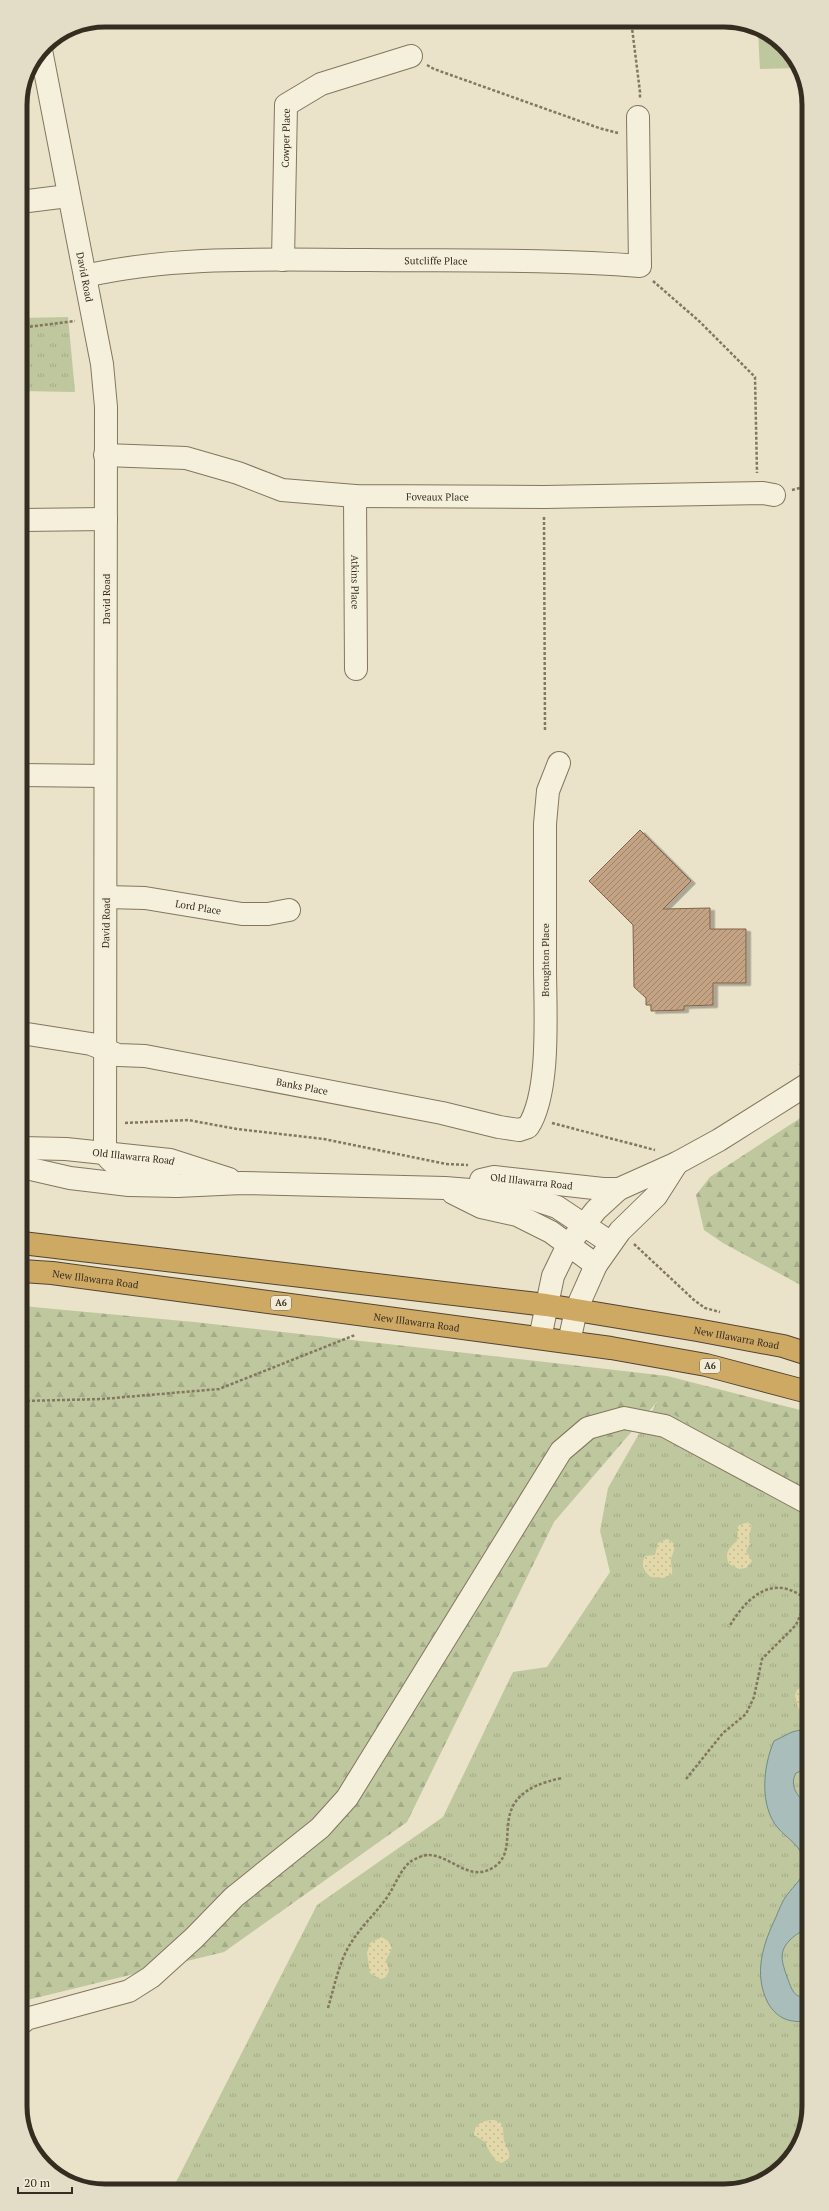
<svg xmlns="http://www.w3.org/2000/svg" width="829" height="2211" font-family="'PT Serif',serif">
	<defs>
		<pattern id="grass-tufts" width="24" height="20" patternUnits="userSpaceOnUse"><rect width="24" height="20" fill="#bec79e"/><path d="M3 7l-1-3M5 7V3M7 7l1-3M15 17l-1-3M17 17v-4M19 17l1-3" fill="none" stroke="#a4ab88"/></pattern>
		<pattern id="forest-firs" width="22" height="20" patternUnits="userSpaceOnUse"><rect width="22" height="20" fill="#bec79e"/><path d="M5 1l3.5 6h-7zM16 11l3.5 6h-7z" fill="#a4ab88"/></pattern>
		<pattern id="sand-dots" width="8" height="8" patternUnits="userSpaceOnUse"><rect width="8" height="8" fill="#e2d8a9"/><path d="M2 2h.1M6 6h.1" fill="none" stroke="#c2ba91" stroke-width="1.8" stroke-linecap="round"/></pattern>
		<pattern id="building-hatch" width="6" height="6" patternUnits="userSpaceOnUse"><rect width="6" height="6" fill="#c3a383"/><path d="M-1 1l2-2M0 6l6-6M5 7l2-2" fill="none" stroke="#9f856b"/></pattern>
		<filter id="shadow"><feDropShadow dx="4.5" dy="2.5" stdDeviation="0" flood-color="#0004"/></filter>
	</defs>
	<rect width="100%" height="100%" fill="#eae2c9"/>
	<!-- grass -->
	<g fill="url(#grass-tufts)">
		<path d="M68,317l7,75 -54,-1 -1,-73z"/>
		<path d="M657,1402l151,10 1,695 -18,51 -44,30 -575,2 145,-285 126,-88 70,-145 34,-5 63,-95 -10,-41 8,-43z"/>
	</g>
	<!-- forest -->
	<g fill="url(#forest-firs)">
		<path d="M808,1113v176l-85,-46 -19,-13 -8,-35 14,-18z"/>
		<path d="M22,1306l172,16 473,54 141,36v80l-97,-51 -54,-39 -103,120 -147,300 -183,130 -201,49z"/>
	</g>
	<!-- sand -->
	<g fill="url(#sand-dots)">
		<path d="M747,1522l5,3 -3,11 1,8 -4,7 6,10 -6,7 -7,1 -10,-5c-5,-11 0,-16 8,-23l1,-15z"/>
		<path d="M667,1539c13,5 5,13 4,22 0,5 2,8 1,13l-9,4 -12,-1c-7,-5 -11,-13 -6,-21l10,-1 3,-12z"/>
		<path d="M808,1668v46l-10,-6 -3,-13 2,-5 7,-5 -2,-11z"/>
		<path d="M382,1937l6,4 4,7 -6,12 3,11 -4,7 -5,1 -10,-6 -3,-20 3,-10z"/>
		<path d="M494,2120c14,3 7,14 11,23 2,6 5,8 4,15l-7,5 -5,-1c-5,-7 -9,-12 -12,-20l-11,-7c0,-12 10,-15 20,-15z"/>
	</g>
	<!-- pitch -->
	<path fill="#bec79e" d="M758,32l22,9 15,27 -35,1z"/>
	<!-- water -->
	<path fill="#a9beba" stroke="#708c87" d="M808,1728l1,40 -13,5c-7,12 1,25 13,31v126c-8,1 -13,4 -19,10 -12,12 -8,22 -3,37 5,12 6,22 22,20v24c-18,2 -31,-1 -41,-18 -15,-29 -5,-59 8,-86 3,-7 6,-16 11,-22 7,-10 16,-15 17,-28 1,-20 -16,-27 -26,-39 -19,-22 -15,-62 -4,-87l18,-9z"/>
	<!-- building -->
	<path fill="url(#building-hatch)" stroke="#806348" filter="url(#shadow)" d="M640,830l51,51 -28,28 47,-1v21h36v54h-33v22l-29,1v4l-33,1v-6h-5v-7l-12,-11 -1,-62 -44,-44z"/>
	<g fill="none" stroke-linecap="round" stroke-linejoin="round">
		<!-- minor casing -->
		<g stroke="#84765f" stroke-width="24">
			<g id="minor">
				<path id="s1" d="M41,50l61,314 4,43 -1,747c18,22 26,14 50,20 8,2 16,8 22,12"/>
				<path d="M20,202l48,-6"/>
				<path id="s2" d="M283,260l3,-155 35,-21 90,-28"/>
				<path id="s3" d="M85,276c92,-21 189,-16 283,-16 91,1 181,-1 272,6l-2,-149"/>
				<path id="s4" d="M105,455l81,3 52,15 44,17 73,6 189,1 219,-4 11,2"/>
				<path id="s5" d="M355,496l1,173"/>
				<path d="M21,520l85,-1"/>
				<path d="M21,775l84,1"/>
				<path id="s6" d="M106,897l39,1 97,16h26l21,-4"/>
				<path id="s7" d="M21,1033l70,11 27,11 27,1 297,57 57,14 20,3 9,-3c23,-35 17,-118 17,-161 0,-47 0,-95 0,-142l3,-33 11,-28"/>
				<path id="s8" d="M22,1148l44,1 104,11 59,19"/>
				<path d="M22,1167l48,11 59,7 48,1 65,-3 203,5 62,5 26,6 24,8 54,36"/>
				<path id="s9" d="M481,1180l13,-3 109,12h16"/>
				<path d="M453,1193l28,14 36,8 34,17 45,33"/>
				<path d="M540,1338l13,-62 15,-31 28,-35 23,-21 58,-26 42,-23 89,-56"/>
				<path d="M569,1342l7,-32 20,-45 24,-34 36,-35 21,-33"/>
				<path d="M23,2022l3,-3 103,-28 22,-14 43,-39 40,-41 86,-69 27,-30 214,-347 27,-23 36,-10 41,8 143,77"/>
			</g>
		</g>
		<!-- highway casing -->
		<g stroke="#524433" stroke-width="24">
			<g id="highway">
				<path id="s10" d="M22,1243l524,62 151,25 86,16 25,8"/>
				<path id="s11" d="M22,1271l30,2 559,75 95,17 102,27"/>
			</g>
		</g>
		<!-- path -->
		<g stroke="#84765f" stroke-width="2.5" stroke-dasharray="3 2" stroke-linecap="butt">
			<path d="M631,20l9,72v7"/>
			<path d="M427,65l7,4 165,59 19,5"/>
			<path d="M653,281l46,40 56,56 2,96"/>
			<path d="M20,328l55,-7"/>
			<path d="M792,490l15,-4"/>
			<path d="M544,517l1,215"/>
			<path d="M800,1065l7,-5"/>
			<path d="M125,1123l63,-3 49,9 87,10 122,25 22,1"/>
			<path d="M552,1123l103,27"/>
			<path d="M634,1244l60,56 11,8 15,4"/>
			<path d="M22,1401l80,-2 117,-10 136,-54"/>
			<path d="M686,1779l37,-46 23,-19 8,-17 8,-38 34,-34 7,-16 -3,-14c-31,-20 -55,5 -71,32"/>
			<path d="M328,2008c5,-17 9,-36 16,-52 10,-23 27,-37 41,-56 9,-11 14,-29 25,-38 4,-3 15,-8 20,-7 23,2 40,28 64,12 32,-21 -16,-72 68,-89"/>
		</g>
		<!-- minor -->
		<use href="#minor" stroke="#f5f0db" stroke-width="22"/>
		<!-- highway -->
		<use href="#highway" stroke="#cea964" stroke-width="22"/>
	</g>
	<g text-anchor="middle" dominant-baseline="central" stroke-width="3.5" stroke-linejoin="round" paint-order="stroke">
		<!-- shield labels -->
		<g fill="#f2ecd7" stroke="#6e6658" stroke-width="1">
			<rect x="271" y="1296" width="20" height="14" rx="3"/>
			<rect x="700" y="1359" width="20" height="14" rx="3"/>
		</g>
		<g font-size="9" font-weight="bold" fill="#362d21">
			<text x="281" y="1303">A6</text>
			<text x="710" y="1366">A6</text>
		</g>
		<!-- street labels -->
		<g font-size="10" fill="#362d21" stroke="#f2ecd7">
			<text stroke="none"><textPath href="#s2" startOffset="122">Cowper Place</textPath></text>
			<text stroke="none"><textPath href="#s3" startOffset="352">Sutcliffe Place</textPath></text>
			<text stroke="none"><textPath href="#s1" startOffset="231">David Road</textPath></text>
			<text stroke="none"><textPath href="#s4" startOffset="338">Foveaux Place</textPath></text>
			<text stroke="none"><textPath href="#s5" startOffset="86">Atkins Place</textPath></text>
			<text transform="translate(106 599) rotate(-90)">David Road</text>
			<text stroke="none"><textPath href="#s6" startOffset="93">Lord Place</textPath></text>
			<text transform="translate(106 923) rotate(-89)">David Road</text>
			<text transform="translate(545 960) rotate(-90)">Broughton Place</text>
			<text stroke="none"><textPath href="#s7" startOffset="287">Banks Place</textPath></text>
			<text stroke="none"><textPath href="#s8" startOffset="112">Old Illawarra Road</textPath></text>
			<text stroke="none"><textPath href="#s9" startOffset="51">Old Illawarra Road</textPath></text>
			<text stroke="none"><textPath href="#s11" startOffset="74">New Illawarra Road</textPath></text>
			<text stroke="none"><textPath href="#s11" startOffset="398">New Illawarra Road</textPath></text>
			<text stroke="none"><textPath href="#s10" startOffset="721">New Illawarra Road</textPath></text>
		</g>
	</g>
	<!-- crop -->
	<path d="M0 0H829V2211H0ZM105 27H724A78 78 0 0 1 802 105V2106A78 78 0 0 1 724 2184H105A78 78 0 0 1 27 2106V105A78 78 0 0 1 105 27Z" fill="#e3ddc8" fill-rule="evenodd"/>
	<path fill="none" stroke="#362d21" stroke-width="5" d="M105 27H724A78 78 0 0 1 802 105V2106A78 78 0 0 1 724 2184H105A78 78 0 0 1 27 2106V105A78 78 0 0 1 105 27Z"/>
	<!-- scale -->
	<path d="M18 2187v6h54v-6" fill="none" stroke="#362d21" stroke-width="2"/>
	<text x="24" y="2187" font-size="12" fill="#362d21" stroke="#f2ecd7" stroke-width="3" paint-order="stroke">20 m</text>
</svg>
